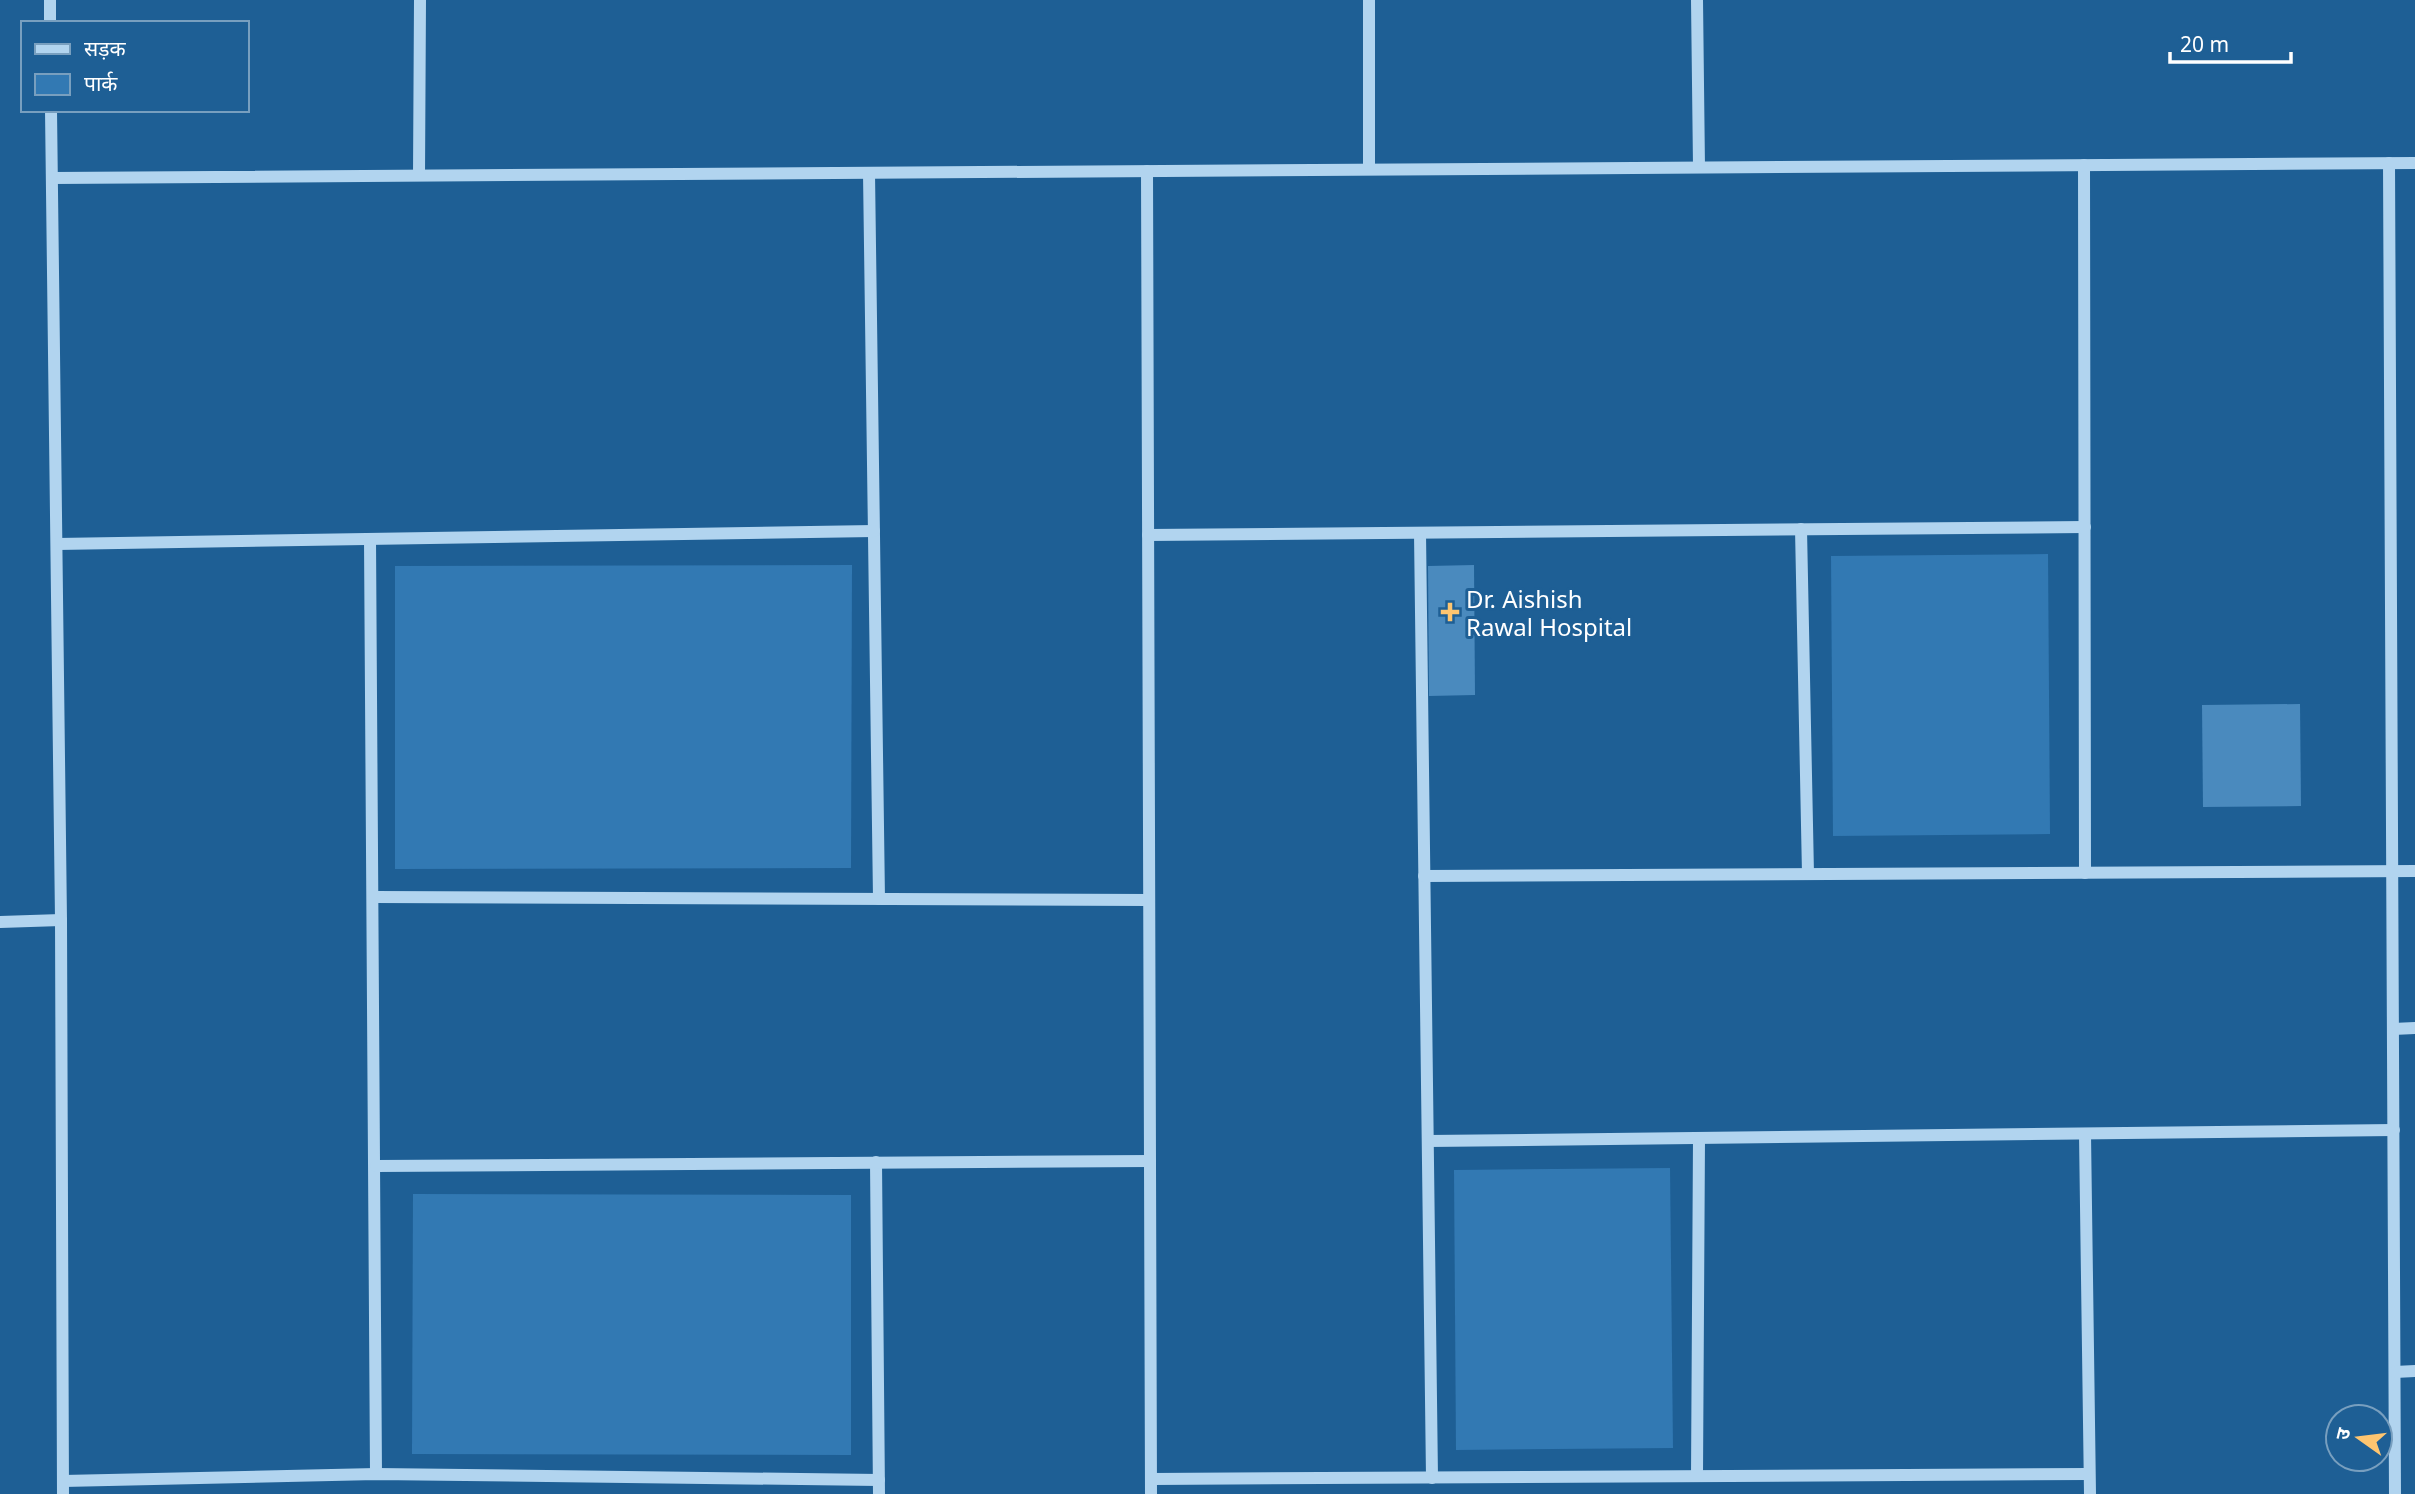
<svg xmlns="http://www.w3.org/2000/svg" width="2415" height="1494" font-family="'Noto Sans','Noto Sans Devanagari',sans-serif">
	<rect width="100%" height="100%" fill="#1e5f95"/>
	<!-- green -->
	<g fill="#3279b3">
		<path d="M2048,554l2,280 -217,2 -2,-280z"/>
		<path d="M852,565l-1,303 -456,1v-303z"/>
		<path d="M1670,1168l3,280 -217,2 -2,-280z"/>
		<path d="M413,1194l438,1v260l-439,-1z"/>
	</g>
	<!-- building -->
	<g fill="#4a8abe">
		<path d="M1474,565l1,130 -46,1 -1,-130z"/>
		<path d="M2300,704l1,102 -98,1 -1,-102z"/>
	</g>
	<g fill="none" stroke-linecap="round" stroke-linejoin="round">
		<!-- minor -->
		<g stroke="#b1d4ef" stroke-width="12">
			<path d="M50,0v23"/>
			<path d="M1369,0v169"/>
			<path d="M1697,0l2,167"/>
			<path d="M51,110l10,810 2,574"/>
			<path d="M2389,163l6,1331"/>
			<path d="M2084,165l1,708"/>
			<path d="M1147,171l4,1323"/>
			<path d="M869,173l10,726"/>
			<path d="M419,175l1,-175"/>
			<path d="M52,178l2363,-15"/>
			<path d="M1801,529l7,345"/>
			<path d="M1420,533l12,945"/>
			<path d="M1148,535l937,-8"/>
			<path d="M370,539l6,935"/>
			<path d="M57,544l817,-13"/>
			<path d="M1424,876l991,-5"/>
			<path d="M374,897l775,3"/>
			<path d="M0,922l61,-2"/>
			<path d="M2393,1029l22,-1"/>
			<path d="M2085,1134l5,360"/>
			<path d="M1428,1141l966,-11"/>
			<path d="M876,1162l3,332"/>
			<path d="M376,1166l774,-5"/>
			<path d="M2395,1372l20,-1"/>
			<path d="M1697,1476l2,-338"/>
			<path d="M1152,1479l937,-5"/>
			<path d="M63,1481l313,-7 503,6"/>
		</g>
	</g>
	<!-- markers -->
	<path fill="#fec570" stroke="#1e5f95" stroke-width="2.5" d="M1446.5 601.5h7v7h7v7h-7v7h-7v-7h-7v-7h7z"/>
	<g text-anchor="middle" dominant-baseline="central" stroke-width="6" stroke-linejoin="round" paint-order="stroke">
		<!-- poi labels -->
		<g font-size="24" fill="#fff" stroke="#1e5f95" text-anchor="start">
			<text x="1466" y="598">Dr. Aishish<tspan x="1466" dy="28">Rawal Hospital</tspan></text>
		</g>
	</g>
	<!-- legend -->
	<rect x="21" y="21" width="228" height="91" fill="#1e5f95" stroke="#789fbf" stroke-width="2"/>
	<rect x="35" y="44" width="35" height="10" fill="#b1d4ef" stroke="#789fbf" stroke-width="2"/>
	<text x="84" y="56" font-size="21" fill="#ffffff">सड़क</text>
	<rect x="35" y="74" width="35" height="21" fill="#3279b3" stroke="#789fbf" stroke-width="2"/>
	<text x="84" y="91" font-size="21" fill="#ffffff">पार्क</text>
	<!-- north arrow -->
	<g transform="translate(2359 1438) rotate(284)"><circle r="33" fill="#1e5f95" stroke="#789fbf" stroke-width="2"/>
	<path d="M0-5L12 26L0 18L-12 26Z" fill="#fec570"/>
	<text y="-10" font-size="19" font-weight="bold" text-anchor="middle" fill="#ffffff">उ</text>
	</g>
	<!-- scale -->
	<path d="M2170 52v10h121v-10" fill="none" stroke="#ffffff" stroke-width="3.5"/>
	<text x="2180" y="52" font-size="21" fill="#ffffff" stroke="#1e5f95" stroke-width="5" paint-order="stroke">20 m</text>
</svg>
